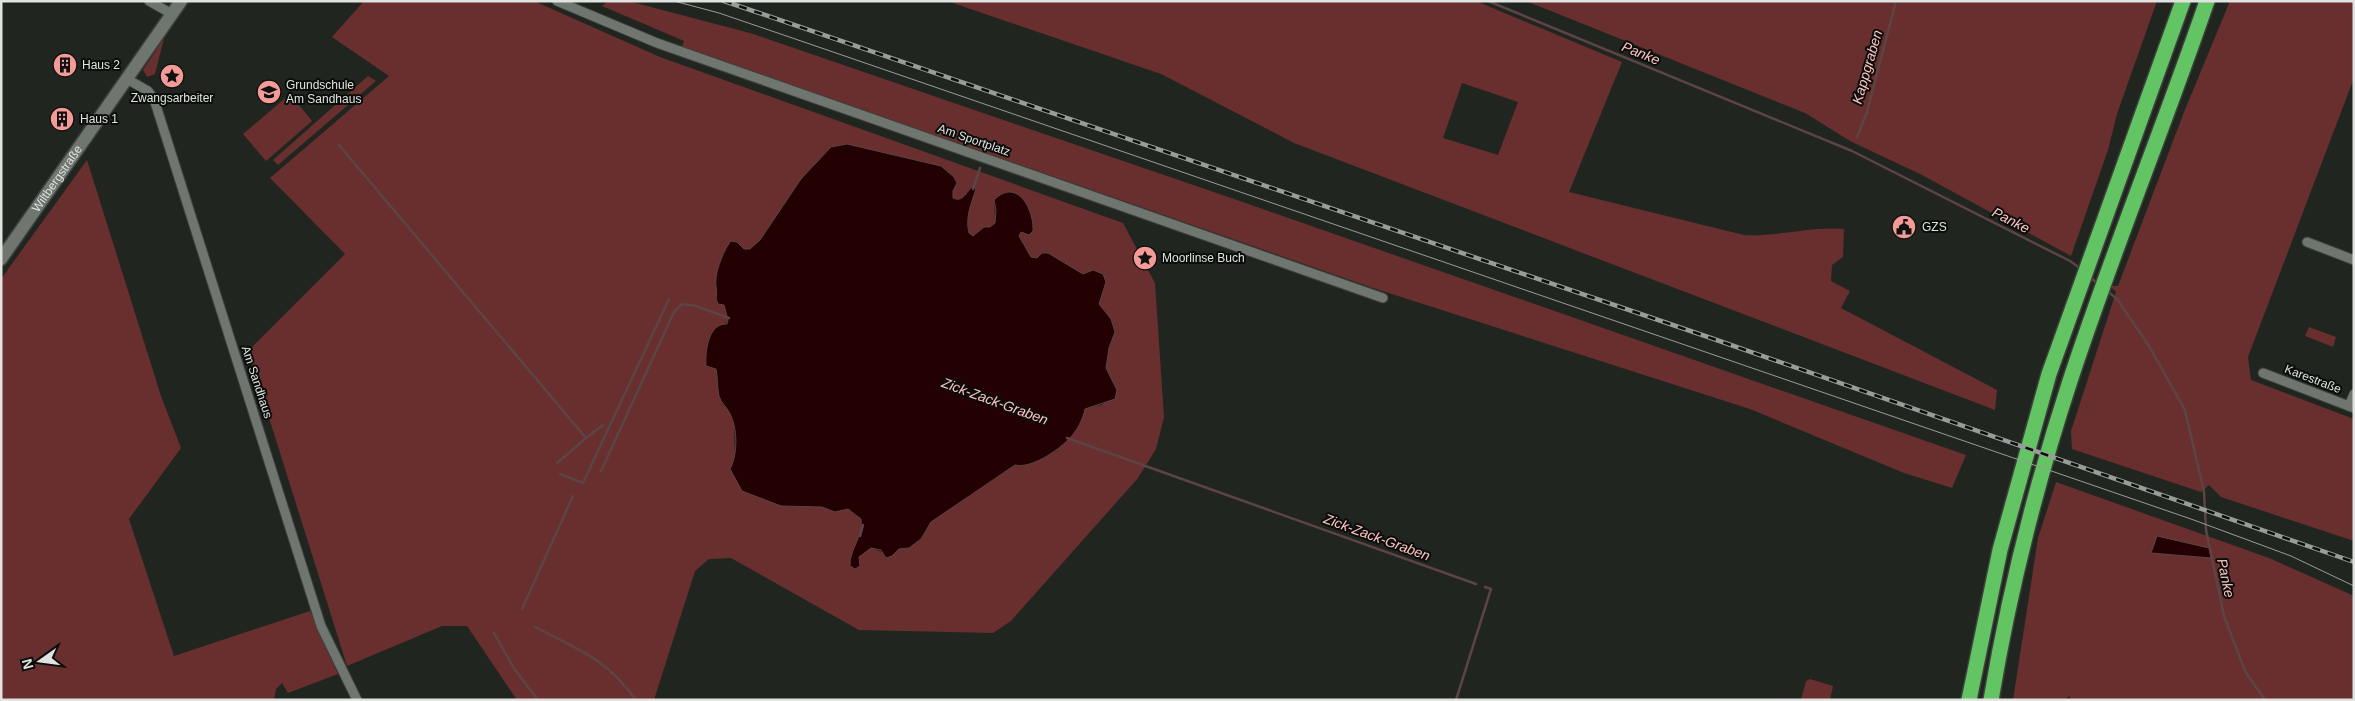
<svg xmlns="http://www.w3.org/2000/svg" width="2355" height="701" font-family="Arial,sans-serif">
	<rect width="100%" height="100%" fill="#202520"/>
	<!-- green -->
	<g fill="#682f2e" fill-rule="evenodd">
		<path d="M364,1h170l126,56 463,166 32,60 9,134 -8,32 -18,29 -127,143 -18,12 -134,-3 -128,-72 -22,1 -14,12 -41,129h-137l-50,-74h-25l-95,40 -99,-315 97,-97 -75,-76 119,-102 -57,-39zM847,144l94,22 13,11 2,5 -3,9v7c10,5 13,-7 21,-12l-2,15 -5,13 2,19 4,3 11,-9h6l5,-4 -1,-23 27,32 -2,4 12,22h6l11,-5 35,21 23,8 -7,22 12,15 4,13 -6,16 -3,21 11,21 -15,15 -17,3c-2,11 -8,23 -16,31 -11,12 -38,30 -54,26l-84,57 -10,17 -12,9 -10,1 -7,7 -21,-8 -12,9 -2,-14 6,-14 -2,-10 -13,-10 -13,3 -13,-5 -18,-1 -69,-47 -1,-34 -5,-15 -6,-5 -4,-9 -3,-27 -10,-3v-16l22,-30 -4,-15 -8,-6 2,-9 -2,-11 21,-37 7,7h6l10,-8 41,-62 30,-32z"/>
		<path d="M608,1h20l122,32 490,168 726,254 -14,33 -48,-15 -154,-64 -380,-122 -688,-240 2,-6 -82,-35z"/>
		<path d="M947,1h529l146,61 -53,130 175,43c34,2 66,-9 100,-6l-1,28 -11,8 -1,16 19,10 -9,17 156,82 -2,20 -701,-267 -133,-69zM1462,83l56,19 -20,53 -55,-17z"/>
		<path d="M1526,1h631l-40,113 -9,36 -37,106 -149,-81 -72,-34 -45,-28z"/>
		<path d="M2230,1h124v77l-106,279 3,23 103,39v122l-133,-44 -12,-12 -8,7 -129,-43 -1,-18 45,-139 -6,-6h8l66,-174z"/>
		<path d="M164,38l-9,36 -8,3 -4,-7z"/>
		<path d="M368,76l8,5 -98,84 -5,-5z"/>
		<path d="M290,94l22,27 -46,40 -23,-27z"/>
		<path d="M87,160l74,236 20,52 -52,71 45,137 136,-45 28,63 -50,19 -6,-10 -6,6 -2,11h-273v-421z"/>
		<path d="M2309,327l27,10 -3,10 -28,-11z"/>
		<path d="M2056,482l213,76 85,38v104h-282l-3,-4 -4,4h-52l25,-162z"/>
		<path d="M1810,679l23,7 -3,14h-29l5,-19z"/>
	</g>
	<!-- water -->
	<g fill="#230002" stroke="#5c4445">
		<path d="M847,144l94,22 13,11 3,6 -4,8v7c10,5 13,-6 20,-12l3,3c-5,16 -11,28 -7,44l4,3 11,-9h6l5,-4 1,-13 -2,-10c23,-23 40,9 39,31l-4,4 -8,-3 -2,4 12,21 6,1 5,-5h6l35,21 10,-4 10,4 3,8 -7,22 12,15 4,13 -6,16 -3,20 11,22 -2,9 -30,10c-2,10 -8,22 -16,30 -12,12 -38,30 -54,26l-84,57 -10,17 -12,9 -10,1 -7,7 -6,2 -5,-8 -10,-2 -12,9 1,9 -5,3 -5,-3c-1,-17 14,-29 11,-47l-13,-10 -13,3 -13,-5 -41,-1 -39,-15 -12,-22c8,-15 8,-42 -1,-57 -3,-6 -8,-9 -10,-16 -2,-9 -1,-18 -3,-27l-10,-3c-1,-14 2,-43 21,-42l1,-4 -4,-15 -6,-1 -2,-5c2,-8 -1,-12 0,-20 0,-9 9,-32 15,-38l6,1 7,7h6l10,-9 41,-61 30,-32z"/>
		<path d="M2157,536l52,12 2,10 -60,-5z"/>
	</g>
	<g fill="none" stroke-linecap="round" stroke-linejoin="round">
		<!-- stream -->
		<g stroke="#5c4445" stroke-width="2.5">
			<path d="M1488,1l364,150 218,110 11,8"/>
			<path d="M1857,137l10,-25 29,-111"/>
			<path d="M339,145l247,293 -29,25"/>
			<path d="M973,189l7,-21"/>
			<path d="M2089,276l9,8"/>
			<path d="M2106,290l11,9 32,47 36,64 19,82 2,38 18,86 21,55 20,29"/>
			<path d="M586,438l17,-13"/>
			<path d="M1067,438l409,146"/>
			<path d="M601,471l73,-159 8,-8 14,2 33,12"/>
			<path d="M560,474l23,9 86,-184"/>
			<path d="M860,536l3,-11"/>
			<path d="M522,609l51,-113"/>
			<path d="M535,627c44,23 71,31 101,73"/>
			<path d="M494,633l21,37 23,30"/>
			<path d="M1456,700l35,-111 -6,-2"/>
		</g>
		<!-- minor casing -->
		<g stroke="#3d413d" stroke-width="11">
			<g id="minor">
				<path d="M149,1l23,13"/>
				<path d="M557,1l100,42 726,255"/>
				<path d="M127,79l21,12 6,8 167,527 36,74"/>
				<path d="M2307,242l47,18"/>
				<path d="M2263,373l91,35"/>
				<path d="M2349,406l5,-12"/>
			</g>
		</g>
		<!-- secondary casing -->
		<g stroke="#3d413d" stroke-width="15">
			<g id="secondary">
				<path id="s1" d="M1,259l180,-258"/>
			</g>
		</g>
		<!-- motorway casing -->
		<g stroke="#3d413d" stroke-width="18">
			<g id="motorway">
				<path d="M1969,700l31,-150 49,-176 134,-373"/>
				<path d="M1991,700c18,-108 45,-215 79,-319 42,-128 93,-252 137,-380"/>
			</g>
		</g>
		<!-- minor -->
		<use href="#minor" stroke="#6f756f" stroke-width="9"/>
		<!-- secondary -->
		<use href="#secondary" stroke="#6f756f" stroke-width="12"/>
		<!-- motorway -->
		<use href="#motorway" stroke="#63c463" stroke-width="15"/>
		<!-- tram -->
		<path stroke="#999d99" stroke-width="1" d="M674,1l45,12 85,29 1387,477 100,37 63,30"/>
		<!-- rail casing -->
		<g stroke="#999d99" stroke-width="4.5">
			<path id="rail" d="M724,1l984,336 646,225"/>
		</g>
		<!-- rail -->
		<use href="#rail" stroke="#0b0d0b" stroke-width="2.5" stroke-dasharray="8" stroke-linecap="butt"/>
	</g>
	<!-- icons -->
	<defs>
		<g id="building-disc" transform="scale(1.25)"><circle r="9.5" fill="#f59b97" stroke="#0b0d0b"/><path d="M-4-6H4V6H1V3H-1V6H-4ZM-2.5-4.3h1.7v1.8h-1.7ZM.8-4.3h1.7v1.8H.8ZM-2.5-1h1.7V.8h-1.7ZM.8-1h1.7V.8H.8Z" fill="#111"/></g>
		<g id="sight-disc" transform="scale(1.25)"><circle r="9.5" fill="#f59b97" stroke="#0b0d0b"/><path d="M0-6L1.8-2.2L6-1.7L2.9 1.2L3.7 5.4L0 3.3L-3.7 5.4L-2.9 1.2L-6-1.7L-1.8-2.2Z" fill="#111"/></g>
		<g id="school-disc" transform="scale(1.25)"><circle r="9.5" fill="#f59b97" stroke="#0b0d0b"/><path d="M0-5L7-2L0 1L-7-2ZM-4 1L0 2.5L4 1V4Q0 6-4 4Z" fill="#111"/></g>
		<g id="civic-disc" transform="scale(1.25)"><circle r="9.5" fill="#f59b97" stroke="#0b0d0b"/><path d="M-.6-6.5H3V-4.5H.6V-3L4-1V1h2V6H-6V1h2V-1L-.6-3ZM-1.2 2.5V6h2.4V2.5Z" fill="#111"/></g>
	</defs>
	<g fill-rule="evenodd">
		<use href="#building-disc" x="65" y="65"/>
		<use href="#sight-disc" x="172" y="76"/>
		<use href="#school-disc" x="269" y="92"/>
		<use href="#building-disc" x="62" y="119"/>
		<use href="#civic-disc" x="1904" y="227"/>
		<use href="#sight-disc" x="1145" y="258"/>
	</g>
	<g text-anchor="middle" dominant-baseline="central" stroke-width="4" stroke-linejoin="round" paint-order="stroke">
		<!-- poi labels -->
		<g font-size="12" fill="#e0e3e0" stroke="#0b0d0b" text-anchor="start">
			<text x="82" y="65">Haus 2</text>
			<text x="286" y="85">Grundschule<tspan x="286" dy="14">Am Sandhaus</tspan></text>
			<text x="172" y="98" text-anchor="middle">Zwangsarbeiter</text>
			<text x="80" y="119">Haus 1</text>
			<text x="1922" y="227">GZS</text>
			<text x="1162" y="258">Moorlinse Buch</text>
		</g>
		<!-- street labels -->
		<g font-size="12" fill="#e0e3e0" stroke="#0b0d0b">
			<text transform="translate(974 140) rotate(19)">Am Sportplatz</text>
			<text stroke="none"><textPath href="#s1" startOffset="98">Wiltbergstraße</textPath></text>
			<text transform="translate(2313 379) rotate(21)">Karestraße</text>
			<text transform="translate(257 382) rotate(72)">Am Sandhaus</text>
		</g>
		<!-- water labels -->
		<g font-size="14" font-style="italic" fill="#ffc4c1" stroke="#0b0d0b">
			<text transform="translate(1641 53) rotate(22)">Panke</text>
			<text transform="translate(1867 67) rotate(-74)">Kappgraben</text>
			<text transform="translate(2011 220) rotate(27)">Panke</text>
			<text transform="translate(995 401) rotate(20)">Zick-Zack-Graben</text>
			<text transform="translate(1377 537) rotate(20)">Zick-Zack-Graben</text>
			<text transform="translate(2226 578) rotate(78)">Panke</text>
		</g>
	</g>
	<!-- border -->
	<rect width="2355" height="701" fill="none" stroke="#e0e3e0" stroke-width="5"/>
	<!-- north arrow -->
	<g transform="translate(40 661) rotate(256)" stroke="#0b0d0b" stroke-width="4" paint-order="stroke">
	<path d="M0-4L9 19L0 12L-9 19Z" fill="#e0e3e0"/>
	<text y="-8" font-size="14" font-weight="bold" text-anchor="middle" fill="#e0e3e0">N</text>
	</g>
</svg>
